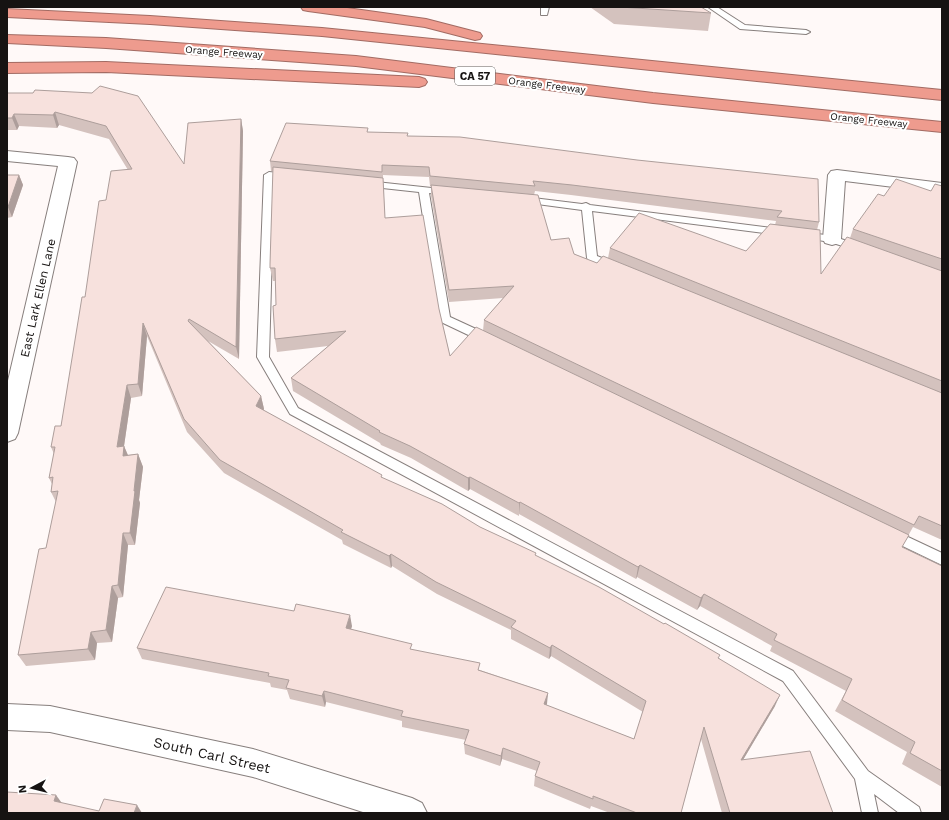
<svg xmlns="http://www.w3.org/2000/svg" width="949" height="820" font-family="'Work Sans',sans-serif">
	<rect width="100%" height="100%" fill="#fff9f8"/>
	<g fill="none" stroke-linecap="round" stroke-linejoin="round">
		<!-- service casing -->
		<g stroke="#877f7d" stroke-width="2">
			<g id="service">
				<path d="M541,7h8l-2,8h-6z"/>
				<path d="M708,7h9l28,18 61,5 4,2 -4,2 -66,-5z"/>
				<path d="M269,172l20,2 5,3 -5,3 -15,-2 -5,179 29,51 495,263 75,100 51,36 2,6h-22l-25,-19 4,19h-16l-7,-34 -72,-98 -493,-267 -33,-57 7,-182z"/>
				<path d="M367,181l83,9 2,2 -5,3 -18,-2 21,124 39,18 2,3 -2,3h-8l-40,-19 -2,-3 -20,-127 -55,-6 -2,-2 2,-2z"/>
				<path d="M525,197l57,7 4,-1 4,2 190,24 5,3 -5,3 -188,-24 5,45 20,8 1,2 -5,3 -25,-9 -1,-2 -5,-48 -60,-8 -2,-2z"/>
				<path d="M804,232l28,4 30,10 1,2 -5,3 -28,-9 -30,-5 -1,-2 1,-2z"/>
				<path d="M891,529l51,24v12l-56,-27 -2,-4 2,-4z"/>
			</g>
		</g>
		<!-- minor casing -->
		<g stroke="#877f7d" stroke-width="2">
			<g id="minor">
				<path d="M7,151l61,6 6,1 3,4 -59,271 -3,6 -8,3v-57l51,-219 -51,-5z"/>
				<path d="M837,170l105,13v10l-97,-12 -4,58 -2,4 -7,2 -7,-2 -2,-4 5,-64 3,-4z"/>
				<path d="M7,704l43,2 203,43 159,49 10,5 5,10h-61l-113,-36 -203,-45 -43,-2z"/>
			</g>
		</g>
		<!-- motorway casing -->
		<g stroke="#a26b63" stroke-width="2">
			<g id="motorway">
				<path d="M301,7h39l86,12 54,14 2,3 -2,3 -5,1 -50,-13 -117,-16 -5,-1z"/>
				<path d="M7,9l143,7 172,12 620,62v10l-620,-64 -172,-12 -143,-7z"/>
				<path d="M7,35l99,3 250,18 297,37 289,29v10l-289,-29 -297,-37 -250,-18 -99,-5z"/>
				<path d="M106,62l313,15 6,2 2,3 -2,3 -6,2 -313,-15 -99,1v-10z"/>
			</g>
		</g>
		<!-- service -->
		<use href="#service" fill="#fff" fill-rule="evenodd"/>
		<!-- minor -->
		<use href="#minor" fill="#fff" fill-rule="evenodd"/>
		<!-- motorway -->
		<use href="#motorway" fill="#ee9b8e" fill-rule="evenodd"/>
	</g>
	<!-- wall -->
	<g fill="#d4c2be" fill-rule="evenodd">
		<path d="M590,7h111l10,6 -3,18 -94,-7z"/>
		<path d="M35,90l149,74 57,-45 2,12 -4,228 -31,-18 53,55 3,13 -1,1 120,68 97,49 56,29 183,102 56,48 -32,54 90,53h-111l-21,-74 -20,74h-71l-19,-7 -1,3 -56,-23 1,-10 2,-5 -35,-12 -2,7 -35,-12 -1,-10 2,-4 -64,-13v-6l-76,-19 -1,5 -35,-8 -3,-9 -16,-3 -1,-4 -128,-24 -5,-11 215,-22 -1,3 62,21 67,20 68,23 -2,12 88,34 9,-27 -92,-56 -2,3 -38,-20v-9l-74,-36 -45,-28 -1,2 -48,-24 -1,-4 -118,-67 -37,-41 -40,-96 -5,60 -11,2 -7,48 4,9 10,-1 5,13 -4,33 1,3 -5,42h-7l-5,52 -5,1 -6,44 -15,1 -2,17 -69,6 -8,-11 28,-107 10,-46 -5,-10 1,-8 -3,-6 5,-24 -3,-7 10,-21 24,-129 21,-97 22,-30 -19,-31 -50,-14 -2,3 -38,-2 -2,4h-10v-37h26z"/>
		<path d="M368,132l269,28 182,62 -2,8 4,44 29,-36 3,-9 31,-33 47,-5 11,-5v354l-29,-13 -11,20 40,19v221l-40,-23 5,-12 -72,-41 11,-20 -76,-40 2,-5 -72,-40 -3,4 -60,-33 -1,2 -117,-65v2l-49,-27 -2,2 -57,-33 -30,-13 -1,-2 -87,-52 -2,-13 37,-32 -51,6 -2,-13 1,-34v-24h-3l-3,-13 3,-97h-2l-1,-10zM383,175l46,2 1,9h1v10l18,106 54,-4 -19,22 -1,11 -33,25 -11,-47 -54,-91zM535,191l36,4 205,26 -1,4 -29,26 -136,-3 -2,10 -11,5 -23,-9 -23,-14 -17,-45z"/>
		<path d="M7,175h12l4,10 -11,32 -5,1z"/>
	</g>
	<!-- shaded-wall -->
	<g fill="#ad9e9b">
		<path d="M55,112l4,13 -2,3 -4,-13z"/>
		<path d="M14,114l5,12 -2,4 -5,-12z"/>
		<path d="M241,119l2,12 -4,228 -3,-12z"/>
		<path d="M19,175l4,10 -11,32 -4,-10z"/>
		<path d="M143,323l4,13 -5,60 -4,-12z"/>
		<path d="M127,385l4,13 -7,48 5,12 -1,10 -11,-21z"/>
		<path d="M261,396l3,13 -5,10 -3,-13z"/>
		<path d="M138,454l5,13 -4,33 1,3 -5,42 -5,-12 4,-42z"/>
		<path d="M470,477v12l-2,2v-13z"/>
		<path d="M520,502l-1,12v2v-13z"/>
		<path d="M123,533l5,12 -5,52 -5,-12z"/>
		<path d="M391,554l1,12 -1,2 -2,-12z"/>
		<path d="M640,565l-3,12 -1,2 2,-12z"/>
		<path d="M112,586l6,12 -6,44 -6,-12z"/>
		<path d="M704,594l-4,12 -3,4 4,-12z"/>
		<path d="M350,615l2,11 -4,13 -2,-11z"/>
		<path d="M91,632l6,11 -2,17 -7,-11z"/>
		<path d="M552,645l-1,11 -2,3 1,-11z"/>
		<path d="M324,691l2,11 -1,5 -3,-11z"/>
		<path d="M548,693l-1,11 -4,11 1,-11z"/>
		<path d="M780,695l-5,11 -38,64 4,-10z"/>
		<path d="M503,748l-1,11 -2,7 1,-10z"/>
		<path d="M56,795l8,11 -10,-5z"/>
		<path d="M137,805l5,8h-8z"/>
	</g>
	<!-- building -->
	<g fill="#f7e1dd" stroke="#ad9e9b">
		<path d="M620,7h81l10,6z"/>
		<path d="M100,86l38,10 46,68 4,-41 53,-4 -5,228 -47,-28 -1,2 73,75 -5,10 126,69 -1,2 61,27 38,23 56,26 -1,2 64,32 65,37 1,-1 55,32 -2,3 62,37 -39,65 69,-9 23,62h-103l-26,-86 -23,86h-44l-44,-17v3l-58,-23 5,-14 -37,-14 -2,8 -37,-12 5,-14 -68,-14 2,-5 -79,-20 -2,5 -36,-8 3,-8 -21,-4 1,-3 -132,-25 29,-61 128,24 2,-7 54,11 -4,13 66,16 -2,5 70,14 -2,7 70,23 -4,11 90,35 12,-38 -94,-56 -2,3 -39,-21 5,-6 -80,-39 -45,-28 -2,2 -48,-24 2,-2 -123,-70 -36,-41 -41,-96 -5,61 -11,1 -10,62 7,-1 -1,10 15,-2 -4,37h1l-5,42h-7l-5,52 -6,1 -6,44 -15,2 -3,17 -70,6 21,-106 7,-1 12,-57 -7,1 2,-15 -4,1 6,-31h-4l4,-21h6l21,-129h3l14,-96 7,-1 5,-29 21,-2 -26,-43 -51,-14 -2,3 -39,-1 -2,4h-5v-25h26l2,-3 57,3z"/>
		<path d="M286,123l82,5 -1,4 41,1 -1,3 53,1 177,23 181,19 1,43 -42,-5 5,-6 -210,-26 -39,-4 2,5 -105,-10 -1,-9 -47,-2v7l-112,-11z"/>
		<path d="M273,167l110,11 2,40 38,-3 16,94 11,47 26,-29 433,208 -7,12 40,19v205l-32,-18 5,-11 -73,-42 10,-21 -78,-39 3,-6 -73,-40 -3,4 -61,-33 -2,2 -118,-65 -1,1 -49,-26 -2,1 -58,-32 -31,-14 1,-1 -89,-53 55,-47 -71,8 -2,-33 3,-1 -1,-37h-5v-4z"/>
		<path d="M7,175h12l-11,32h-1z"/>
		<path d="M896,179l35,12 4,-7 7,2v73l-89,-30 25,-35 6,2z"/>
		<path d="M431,185l107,10 13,45 18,-2 5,16 23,9 6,-7 339,137v133l-23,-10 -5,9 -430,-205 30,-34 -65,4z"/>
		<path d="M639,213l107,38 24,-27 50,6 1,44 26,-37 95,34v110l-332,-133z"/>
		<path d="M7,792l49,3 -2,6 45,10 5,-12 33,6 -3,8h-127z"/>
	</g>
	<g text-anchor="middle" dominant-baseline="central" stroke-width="4" stroke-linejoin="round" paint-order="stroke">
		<!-- far-street labels -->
		<g font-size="10" fill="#161312" stroke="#fff">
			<text transform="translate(224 52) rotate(4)">Orange Freeway</text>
			<text transform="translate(547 85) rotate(7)">Orange Freeway</text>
			<text transform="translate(869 120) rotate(6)">Orange Freeway</text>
		</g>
		<!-- shield labels -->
		<rect fill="#fff" stroke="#5c5a59" stroke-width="1" x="455" y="67" width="40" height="18" rx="3"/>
		<g font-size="11" font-weight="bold" fill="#161312">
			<text x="475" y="76">CA 57</text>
		</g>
		<!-- street labels -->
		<g font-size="12" fill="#161312" stroke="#fff">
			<text transform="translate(38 298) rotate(-77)">East Lark Ellen Lane</text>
		</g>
		<!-- near-street labels -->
		<g font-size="14" fill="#161312" stroke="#fff">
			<text transform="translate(212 755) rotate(13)">South Carl Street</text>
		</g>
	</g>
	<!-- border -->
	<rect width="949" height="820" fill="none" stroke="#161312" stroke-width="16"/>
	<!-- north arrow -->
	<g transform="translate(32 788) rotate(263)" stroke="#ffffff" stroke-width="3" paint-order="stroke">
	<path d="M0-3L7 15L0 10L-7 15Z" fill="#161312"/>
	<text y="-6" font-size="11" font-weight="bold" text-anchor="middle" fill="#161312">N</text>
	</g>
</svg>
